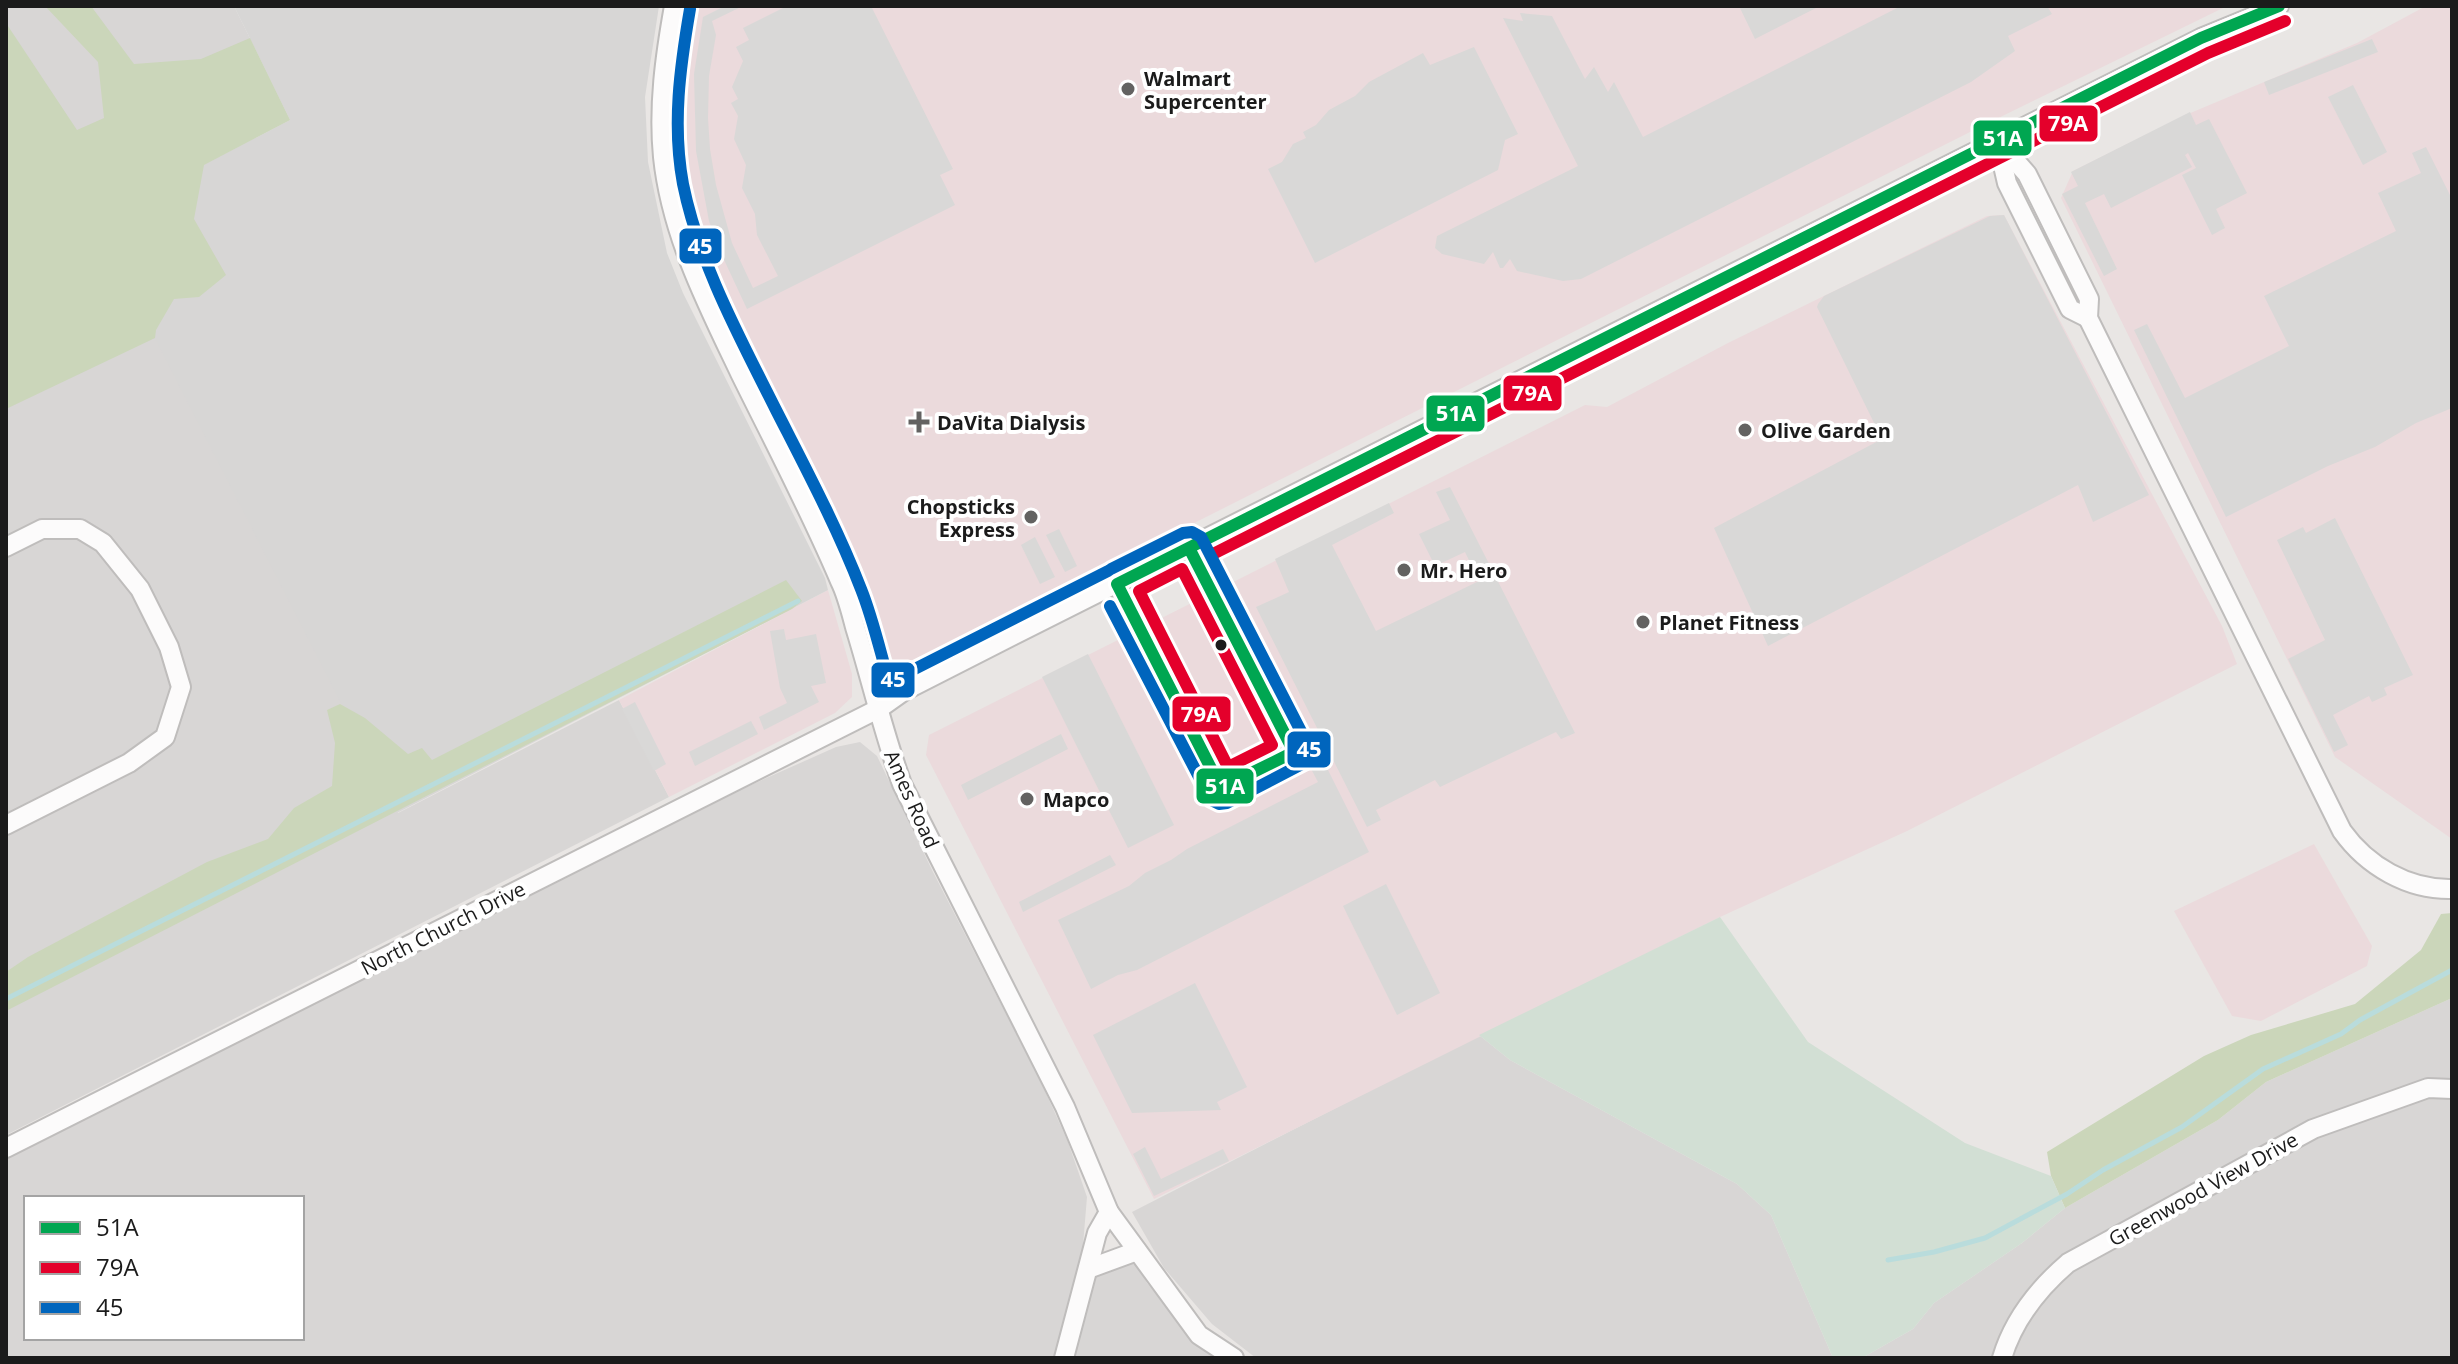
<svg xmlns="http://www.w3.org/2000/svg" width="2458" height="1364" font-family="'Open Sans',sans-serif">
	<rect width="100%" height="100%" fill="#e9e6e4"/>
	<!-- residential -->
	<g fill="#d8d6d5" fill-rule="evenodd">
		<path d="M6,6h228l56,114 -194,101 302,592 221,-113 50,97 -663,338z"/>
		<path d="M860,742l17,14 56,116 108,210 27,60 19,55 -5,60 46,-9 19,35 46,56 23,19h-1210v-201l689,-347 141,-63zM26,1198h276v140h-276z"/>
		<path d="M2452,998v360h-590l51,-29 21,-26 88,-60 43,-35 153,-88 48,-38z"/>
		<path d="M1479,1035l31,25 227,124 34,31 62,143h-577l-44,-34 -48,-56 -32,-56z"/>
	</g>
	<!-- commercial -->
	<g fill="#ebdadc">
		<path d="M684,6h1543l-251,123 -1004,506 -62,31h-8l-6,-1 -14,-24 -123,-250 -45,-95 -25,-65 -17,-71 -2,-50 5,-54z"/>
		<path d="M2426,6h26v833l-117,-82 -274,-559 12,-27 115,-57 169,-71z"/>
		<path d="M2004,215l218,411 15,38 -330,167 -187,86 -566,282 -228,-444 3,-20 656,-330 22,2 121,-64 259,-127z"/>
		<path d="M828,590l24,84v23l-17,16 -166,84 -50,-97z"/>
		<path d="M2314,844l58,102 -5,20 -106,55 -29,-5 -58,-105z"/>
	</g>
	<!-- religious -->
	<path fill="#d7d6d5" d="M234,6h425l-14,91 3,65 19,91 16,40 142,285 3,12 -431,223 -302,-592 195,-101z"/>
	<!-- forest -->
	<g fill="#cbd6ba">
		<path d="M45,6h46l43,58 67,-5 49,-21 40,82 -86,45 -10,54 32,56 -27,22 -25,2 -18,31 -1,8 -149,71v-386l71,107 27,-12 -6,-56z"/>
		<path d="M786,580l16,21 -10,8 -786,402v-39l22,-15 179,-95 61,-23 26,-31 38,-22 3,-43 -8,-33 13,-6 25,14 43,36 14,-6 10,12z"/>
		<path d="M2452,913v85l-186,84 -48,38 -153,88 -14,-32 -4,-24 157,-96 47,-21 104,-31 66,-54 20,-36z"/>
	</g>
	<!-- wetland -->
	<path fill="#d2dfd4" d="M1720,917l88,125 157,101 86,33 14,32 -43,35 -88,60 -21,26 -51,29h-29l-62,-143 -34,-31 -227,-124 -31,-25z"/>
	<!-- parking -->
	<g fill="#d9d8d7">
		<path d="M725,6h18l-31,15 4,14 -7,41 -1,42 2,31 6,36 16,58 21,45 25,-12 -21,-41 -2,-21 -13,-26 4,-23 -12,-26 4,-23 -7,-13 7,-4 -6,-12 11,-26 -7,-14 13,-7 -6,-12 44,-22h84l82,163 -13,6 15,30 -208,104 -28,-60 -10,-28 -13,-70 -2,-77 9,-57z"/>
		<path d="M1739,6h81l-65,33z"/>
		<path d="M1901,6h146l5,8 -44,22 7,15 -44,31 -390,197 -18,2 -46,-10 -7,-12 -7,9h-3l-7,-16 -9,12 -42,-10 -7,-6 2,-12 141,-70 -75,-148 20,3 -3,-8 32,3 33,63 9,-12 14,25 6,-10 29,55z"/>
		<path d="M2372,39l6,13 -109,43 -5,-13z"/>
		<path d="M1474,47l44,87 -13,6 -7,30 -183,93 -47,-94 14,-7 11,-18 13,-6 -3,-6 13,-7 13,-15 26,-14 14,-14 54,-29 7,12z"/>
		<path d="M2353,85l34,67 -24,13 -35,-68z"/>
		<path d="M2190,112l6,13 13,-6 38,74 -31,16 9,19 -13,7 -30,-60 14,-7 -8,-15 -3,2 7,12 -81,41 -7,-14 -19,9 32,66 -13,7 -42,-82 16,-8 -7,-14z"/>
		<path d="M2426,147l26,52v209l-36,15 -41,24 -47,19 -102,51 -92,-187 13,-6 38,74 104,-52 -25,-50 132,-65 -18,-38 43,-20 -9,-20z"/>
		<path d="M2004,215l145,280 -56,27 -15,-37 -310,161 -54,-118 168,-89 -65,-132 1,-3 6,-8 166,-80z"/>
		<path d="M1450,487l125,246 -14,6 -5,-7 -116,55 -5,-7 -59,30 5,10 -14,7 -111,-220 33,-15 -14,-33 114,-56 5,10 -62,32 44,86 103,-50 -14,-29 -30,14 -16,-32 31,-14 -14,-28z"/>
		<path d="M2335,518l78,157 -29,13 3,7 -15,7 -3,-6 -36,19 15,30 -14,7 -46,-93 37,-19 -48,-100 26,-13 3,6z"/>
		<path d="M1059,529l18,37 -12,6 -19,-37z"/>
		<path d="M1035,537l20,40 -15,7 -19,-39z"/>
		<path d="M784,629l2,11 30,-6 10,49 -15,3 8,16 -55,28 -5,-13 28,-14 -7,-15 -10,-57z"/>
		<path d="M1088,654l86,171 -46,23 -86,-171z"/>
		<path d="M635,702l31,62 -12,7 -32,-62z"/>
		<path d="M751,721l7,13 -63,32 -6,-14z"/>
		<path d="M1061,734l7,15 -100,51 -7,-15z"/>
		<path d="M1323,760l46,92 -232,118 -19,5 -27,14 -33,-69 71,-34 16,-13 26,-13 16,-11 131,-67 -8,-15z"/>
		<path d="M1110,855l6,10 -93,47 -4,-10z"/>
		<path d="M1386,884l54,109 -43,22 -54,-109z"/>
		<path d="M1195,983l52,104 -30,15 4,8 -89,3 -39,-78z"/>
		<path d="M1145,1147l16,32 62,-30 6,12 -75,35 -21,-42z"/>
	</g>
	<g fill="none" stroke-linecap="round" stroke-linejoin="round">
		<!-- stream -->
		<g stroke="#b9dcdc" stroke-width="5">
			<path d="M6,999l792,-398"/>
			<path d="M1888,1260l46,-8 51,-14 82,-44 36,-24 79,-43 81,-58 78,-35 19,-14 92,-50"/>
		</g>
		<!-- minor casing -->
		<g stroke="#bfbdbc" stroke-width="22">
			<g id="minor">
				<path d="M674,6c-9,50 -16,100 -11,151 8,77 44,147 77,216 34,69 70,137 100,208 7,14 11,31 15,46 16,52 28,105 47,157l163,323 44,105 90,123 35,23"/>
				<path d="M1997,140l30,34 62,125 -1,19 254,513c25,35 66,59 110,58"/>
				<path d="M1998,144l9,39 63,126 18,9"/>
				<path d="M6,547l36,-18h38l23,14 37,46 29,58 12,40 -16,50 -36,26 -123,62"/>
				<path d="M6,1148l874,-440 24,-17 106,-54 1191,-599 78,-32"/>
				<path d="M1088,1269l49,-18"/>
				<path d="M1064,1358l33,-125 12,-21"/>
				<path d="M2002,1358c11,-37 37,-70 66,-95l245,-134 115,-41 24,1"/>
			</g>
		</g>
		<!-- minor -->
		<use href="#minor" stroke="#fcfbfb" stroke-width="18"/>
		<!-- bus-1 casing -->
		<g stroke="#fff" stroke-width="18">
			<path id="bus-1" d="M1189,548l105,204 -73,36 -104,-204 1084,-546 78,-32"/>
		</g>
		<!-- bus-2 casing -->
		<g stroke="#fff" stroke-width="18">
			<g id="bus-2">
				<path d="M1211,555l997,-502 77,-32"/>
				<path d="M1182,569l90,176 -44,22 -89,-176z"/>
			</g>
		</g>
		<!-- bus-3 casing -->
		<g stroke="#fff" stroke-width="18">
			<g id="bus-3">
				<path d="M690,9c-10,58 -18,116 -7,175 16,79 56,152 92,224 30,59 62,119 86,181 12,30 19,62 28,93l219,-111"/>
				<path d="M1110,606l101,194 8,4 8,-1 79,-41 4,-8 -2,-9 -107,-208 -9,-5 -9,1 -72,36"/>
			</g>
		</g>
		<!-- bus-1 -->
		<use href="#bus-1" stroke="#00a651" stroke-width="12"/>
		<!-- bus-2 -->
		<use href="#bus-2" stroke="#e4002b" stroke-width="12"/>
		<!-- bus-3 -->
		<use href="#bus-3" stroke="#0065bd" stroke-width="12"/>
	</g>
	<!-- markers -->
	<g fill="#636261" stroke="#fff" stroke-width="3">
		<circle cx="1128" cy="89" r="8"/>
		<path d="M915 410h8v8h8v8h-8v8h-8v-8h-8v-8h8z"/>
		<circle cx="1745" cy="430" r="8"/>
		<circle cx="1031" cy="517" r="8"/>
		<circle cx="1404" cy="570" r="8"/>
		<circle cx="1643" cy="622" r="8"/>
		<circle cx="1027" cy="799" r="8"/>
	</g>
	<circle fill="#1b1b1b" stroke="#fff" stroke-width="3" cx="1221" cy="645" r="7"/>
	<g text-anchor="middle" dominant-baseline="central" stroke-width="8" stroke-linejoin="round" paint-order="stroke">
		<!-- poi labels -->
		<g font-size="20" font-weight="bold" fill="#1b1b1b" stroke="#fff" text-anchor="start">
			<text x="1144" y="78">Walmart<tspan x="1144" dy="23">Supercenter</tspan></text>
			<text x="937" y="422">DaVita Dialysis</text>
			<text x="1761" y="430">Olive Garden</text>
			<text x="1015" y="506" text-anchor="end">Chopsticks<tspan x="1015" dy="23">Express</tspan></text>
			<text x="1420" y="570">Mr. Hero</text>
			<text x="1659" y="622">Planet Fitness</text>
			<text x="1043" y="799">Mapco</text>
		</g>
		<!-- street labels -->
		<g font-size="20" fill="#1b1b1b" stroke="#fff">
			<text transform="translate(912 799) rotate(66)">Ames Road</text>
			<text transform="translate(443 928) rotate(-27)">North Church Drive</text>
			<text transform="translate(2203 1189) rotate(-29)">Greenwood View Drive</text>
		</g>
	</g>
	<g stroke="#fff" stroke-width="3">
		<rect x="2038" y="104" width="61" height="39" rx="8" fill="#e4002b"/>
		<rect x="1972" y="119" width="61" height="38" rx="8" fill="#00a651"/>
		<rect x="678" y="227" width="45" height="38" rx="8" fill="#0065bd"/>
		<rect x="1502" y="374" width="61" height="38" rx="8" fill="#e4002b"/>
		<rect x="1425" y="394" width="61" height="39" rx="8" fill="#00a651"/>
		<rect x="870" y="661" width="46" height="38" rx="8" fill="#0065bd"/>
		<rect x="1171" y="695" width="61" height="38" rx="8" fill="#e4002b"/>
		<rect x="1286" y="730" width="46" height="39" rx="8" fill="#0065bd"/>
		<rect x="1195" y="767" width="60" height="38" rx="8" fill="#00a651"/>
	</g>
	<g font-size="22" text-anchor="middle" font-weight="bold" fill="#fff">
		<text x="2068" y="131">79A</text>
		<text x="2003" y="146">51A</text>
		<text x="700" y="254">45</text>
		<text x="1532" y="401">79A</text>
		<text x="1456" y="421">51A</text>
		<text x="893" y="687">45</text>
		<text x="1201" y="722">79A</text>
		<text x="1309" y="757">45</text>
		<text x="1225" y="794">51A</text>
	</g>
	<!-- border -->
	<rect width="2458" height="1364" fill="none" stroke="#1b1b1b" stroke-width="16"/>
	<!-- legend -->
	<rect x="24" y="1196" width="280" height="144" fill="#ffffff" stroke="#a4a4a4" stroke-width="2"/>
	<rect x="40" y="1222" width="40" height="12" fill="#00a651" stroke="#a4a4a4" stroke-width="2"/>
	<text x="96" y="1236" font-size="24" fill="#1b1b1b">51A</text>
	<rect x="40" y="1262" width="40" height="12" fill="#e4002b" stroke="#a4a4a4" stroke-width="2"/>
	<text x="96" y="1276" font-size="24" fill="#1b1b1b">79A</text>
	<rect x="40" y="1302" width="40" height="12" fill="#0065bd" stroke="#a4a4a4" stroke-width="2"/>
	<text x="96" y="1316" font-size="24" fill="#1b1b1b">45</text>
</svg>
